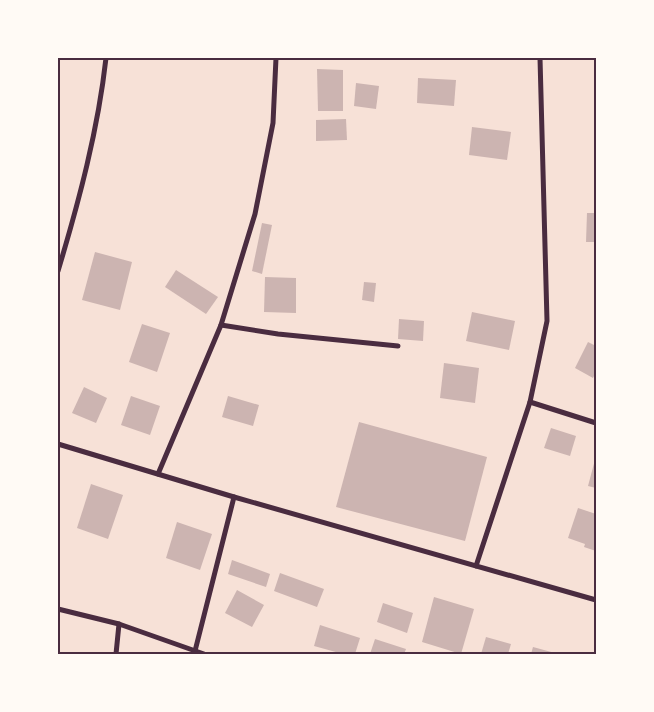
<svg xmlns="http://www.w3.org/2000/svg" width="654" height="712" font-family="Ubuntu,sans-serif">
	<rect width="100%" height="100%" fill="#f7e1d7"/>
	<!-- building -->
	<g fill="#ccb4b1">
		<path d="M317,69l26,1v41h-25z"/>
		<path d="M418,78l38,2 -2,26 -37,-3z"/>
		<path d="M356,83l23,3 -3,23 -22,-3z"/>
		<path d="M346,119l1,21 -31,1v-21z"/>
		<path d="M472,127l39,5 -4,28 -38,-5z"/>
		<path d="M587,213h9v29h-10z"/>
		<path d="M262,223l10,2 -10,49 -10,-3z"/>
		<path d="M95,252l37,10 -12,48 -38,-10z"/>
		<path d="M176,270l42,27 -12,17 -41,-27z"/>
		<path d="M265,277l31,1v35l-32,-1z"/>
		<path d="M364,282l12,1 -2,19 -12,-2z"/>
		<path d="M472,312l43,9 -6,29 -43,-9z"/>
		<path d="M399,319l25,2 -1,20 -25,-2z"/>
		<path d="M142,324l28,9 -13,39 -28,-10z"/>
		<path d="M588,342l8,4v26l-3,6 -18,-10z"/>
		<path d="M444,363l35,5 -4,35 -35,-5z"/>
		<path d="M84,387l23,11 -11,25 -24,-10z"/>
		<path d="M131,396l29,10 -10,29 -29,-10z"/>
		<path d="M228,396l31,9 -6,21 -31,-9z"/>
		<path d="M359,422l128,35 -22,84 -129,-34z"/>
		<path d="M551,428l25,8 -6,20 -26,-8z"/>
		<path d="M596,456v32l-8,-2z"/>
		<path d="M91,484l32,11 -15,44 -31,-11z"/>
		<path d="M578,508l18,6v37l-12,-4 1,-3 -17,-6z"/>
		<path d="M177,522l35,12 -12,36 -34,-12z"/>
		<path d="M232,560l38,14 -4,13 -38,-13z"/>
		<path d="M280,573l44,16 -7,18 -43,-16z"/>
		<path d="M237,590l27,15 -12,22 -27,-14z"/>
		<path d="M434,597l40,12 -13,45 -39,-12z"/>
		<path d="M383,603l30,10 -6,20 -30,-11z"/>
		<path d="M320,625l40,13 -5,16h-12l-29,-8z"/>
		<path d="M486,637l25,7 -3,10h-27z"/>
		<path d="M375,639l31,10 -2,5h-34z"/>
		<path d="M533,647l22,6v1h-24z"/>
	</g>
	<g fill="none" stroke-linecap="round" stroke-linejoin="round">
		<!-- minor -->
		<g stroke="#4a2c40" stroke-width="5">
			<path d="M58,271c21,-70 40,-141 48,-213"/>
			<path d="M221,325l57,9 120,12"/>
			<path d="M530,402l66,21"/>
			<path d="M58,444l176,53 362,103"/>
			<path d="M158,474l63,-149 34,-111 18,-91 3,-65"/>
			<path d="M476,566l54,-164 17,-81 -7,-263"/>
			<path d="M58,609l61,15 85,30"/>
			<path d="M195,651l39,-154"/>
			<path d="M116,654l3,-30"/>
		</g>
	</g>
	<!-- border -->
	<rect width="654" height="712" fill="none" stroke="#fffaf5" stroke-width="118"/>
	<rect x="59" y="59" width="536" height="594" fill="none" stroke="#4a2c40" stroke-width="2"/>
</svg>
